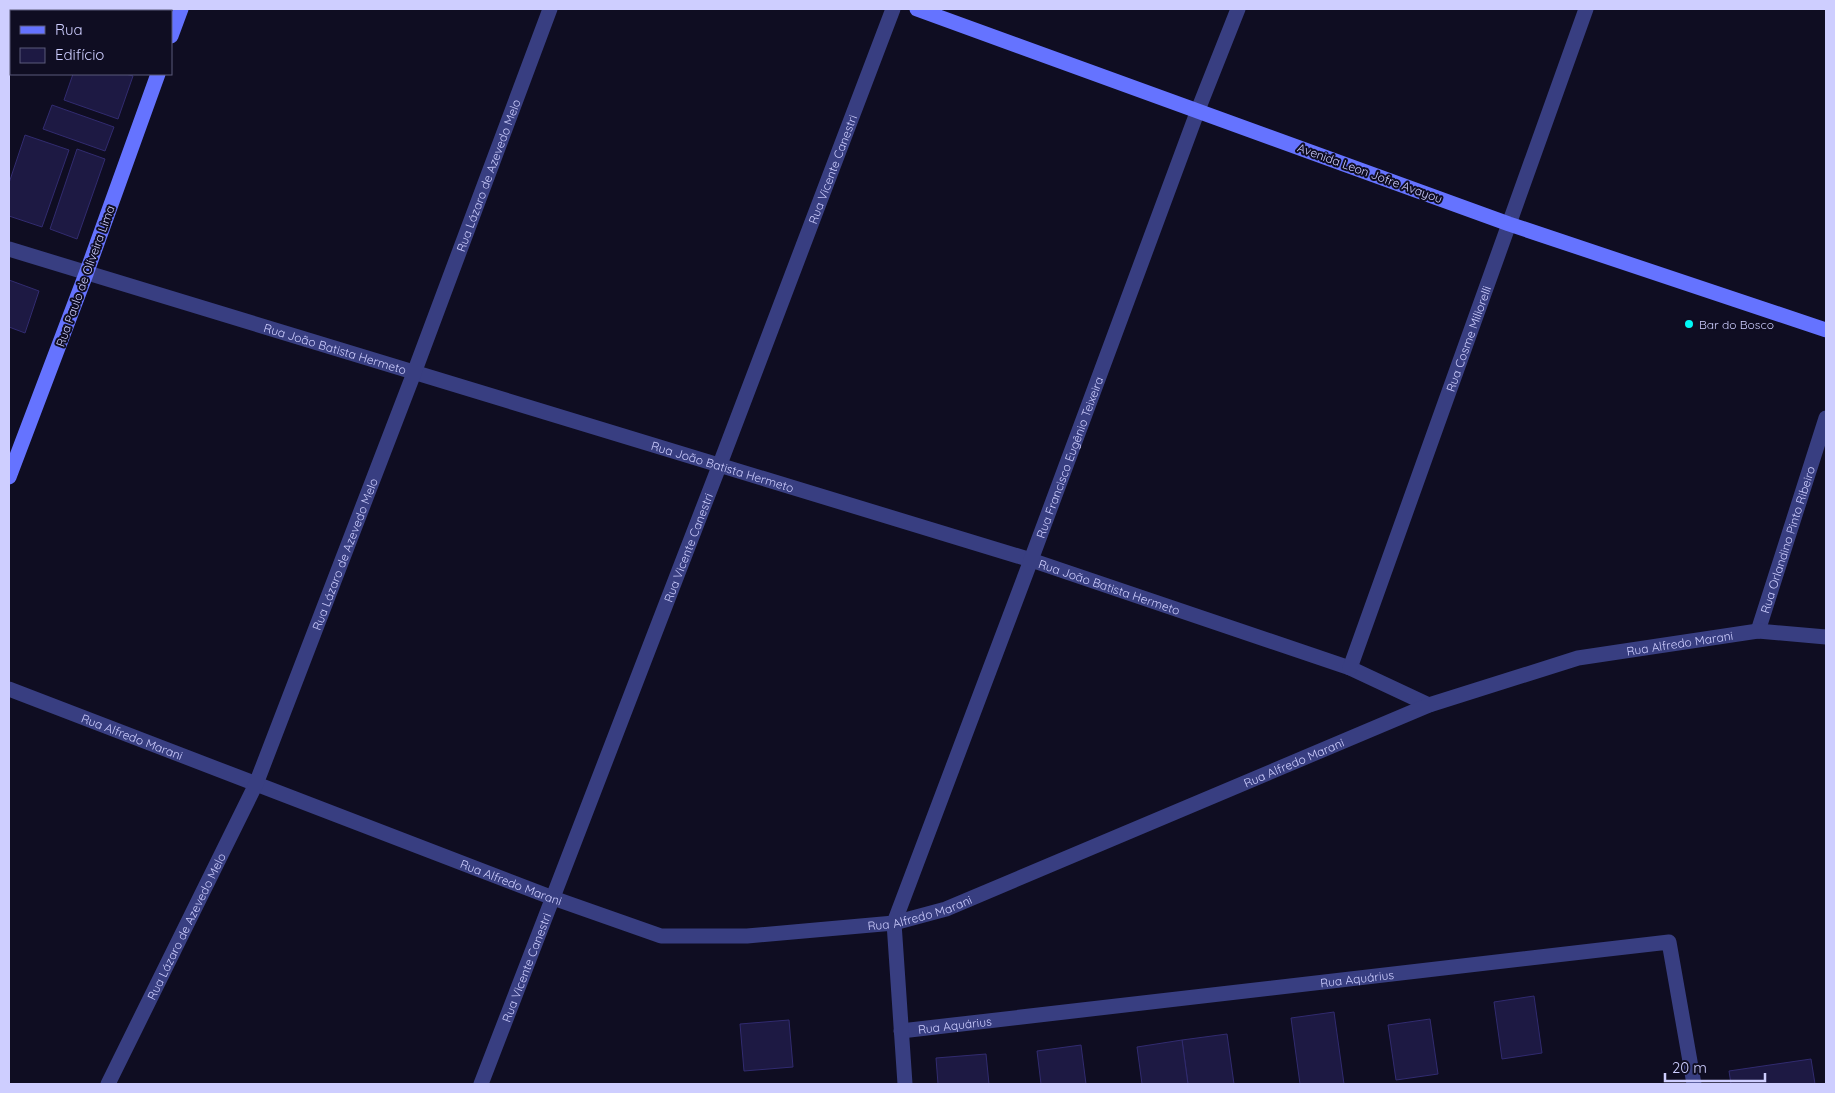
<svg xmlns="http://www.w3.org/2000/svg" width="1835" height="1093" font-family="Quicksand,sans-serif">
	<rect width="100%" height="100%" fill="#0f0d22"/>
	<!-- building -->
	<g fill="#1d1943" stroke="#312b6f">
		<path d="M9,9h51v2h-49v22l-2,-1z"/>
		<path d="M74,9h46l7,2h-54z"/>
		<path d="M73,74h53l7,2 -15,43 -54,-19z"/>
		<path d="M52,105l62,22 -9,24 -62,-22z"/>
		<path d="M25,135l44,15 -27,77 -33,-11v-33z"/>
		<path d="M77,149l28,10 -28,80 -27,-10z"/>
		<path d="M9,280l30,11 -14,42 -16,-6z"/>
		<path d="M1534,996l8,57 -40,6 -8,-57z"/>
		<path d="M1334,1012l10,72h-44l-9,-66z"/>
		<path d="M1430,1019l8,55 -42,6 -8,-55z"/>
		<path d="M789,1020l4,47 -49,4 -4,-47z"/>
		<path d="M1227,1034l7,50h-46l-6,-44z"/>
		<path d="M1182,1040l6,44h-46l-5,-37z"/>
		<path d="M1081,1045l5,39h-45l-4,-33z"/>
		<path d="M986,1054l3,30h-51l-2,-26z"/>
		<path d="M1811,1059l4,25h-84l-2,-13z"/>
	</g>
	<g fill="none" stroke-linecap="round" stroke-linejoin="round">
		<!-- street -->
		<g stroke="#383e81" stroke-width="15">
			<path id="s1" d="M9,249l1022,311 319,108 79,37"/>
			<path id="s2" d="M1758,631l68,-213"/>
			<path id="s3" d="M1350,668l236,-659"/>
			<path id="s4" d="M9,689l544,209 108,38h86l147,-13 52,-14 483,-204 149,-47 180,-27 68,6"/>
			<path id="s5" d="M901,1031l768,-89 25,142"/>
			<path id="s6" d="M108,1084l148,-300 158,-411 136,-364"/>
			<path id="s7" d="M481,1084l239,-620 173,-455"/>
			<path id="s8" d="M905,1084l-11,-161 137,-363 167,-450 40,-101"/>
		</g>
		<!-- secondary -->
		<g stroke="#6573ff" stroke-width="15">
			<path d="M917,9l592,215 317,106"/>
			<path d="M171,36l10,-27"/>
			<path d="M9,477l77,-203 72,-200"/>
		</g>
	</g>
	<!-- markers -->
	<circle fill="#00f9f6" stroke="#0f0d22" stroke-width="2" cx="1689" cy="324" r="5"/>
	<g text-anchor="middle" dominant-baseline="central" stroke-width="4" stroke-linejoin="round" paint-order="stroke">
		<!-- street labels -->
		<g font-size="12" fill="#ceceff" stroke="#0f0d22">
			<text stroke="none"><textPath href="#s7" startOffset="980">Rua Vicente Canestri</textPath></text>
			<text transform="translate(1370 173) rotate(20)">Avenida Leon Jofre Avayou</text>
			<text stroke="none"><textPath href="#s6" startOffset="986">Rua Lázaro de Azevedo Melo</textPath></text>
			<text transform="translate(85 276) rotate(-70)">Rua Paulo de Oliveira Lima</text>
			<text stroke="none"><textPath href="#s3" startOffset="350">Rua Cosme Miliorelli</textPath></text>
			<text stroke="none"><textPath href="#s1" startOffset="341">Rua João Batista Hermeto</textPath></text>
			<text stroke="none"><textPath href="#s8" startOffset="659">Rua Francisco Eugênio Teixeira</textPath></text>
			<text stroke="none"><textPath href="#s1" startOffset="746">Rua João Batista Hermeto</textPath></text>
			<text stroke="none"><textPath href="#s2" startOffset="96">Rua Orlandino Pinto Ribeiro</textPath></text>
			<text stroke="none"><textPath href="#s7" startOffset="575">Rua Vicente Canestri</textPath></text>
			<text stroke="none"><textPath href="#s6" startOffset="581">Rua Lázaro de Azevedo Melo</textPath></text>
			<text stroke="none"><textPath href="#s1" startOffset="1151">Rua João Batista Hermeto</textPath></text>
			<text stroke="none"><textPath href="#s4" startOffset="1768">Rua Alfredo Marani</textPath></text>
			<text stroke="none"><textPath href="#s4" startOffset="132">Rua Alfredo Marani</textPath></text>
			<text stroke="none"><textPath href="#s4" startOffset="1362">Rua Alfredo Marani</textPath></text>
			<text stroke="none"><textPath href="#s4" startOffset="538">Rua Alfredo Marani</textPath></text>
			<text stroke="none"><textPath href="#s4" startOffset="958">Rua Alfredo Marani</textPath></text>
			<text stroke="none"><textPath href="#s6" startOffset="176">Rua Lázaro de Azevedo Melo</textPath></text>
			<text stroke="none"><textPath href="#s7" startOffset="125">Rua Vicente Canestri</textPath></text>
			<text stroke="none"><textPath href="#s5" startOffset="459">Rua Aquárius</textPath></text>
			<text stroke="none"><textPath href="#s5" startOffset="54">Rua Aquárius</textPath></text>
		</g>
		<!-- poi labels -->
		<g font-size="12" fill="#ceceff" stroke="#0f0d22" text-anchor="start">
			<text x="1699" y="324">Bar do Bosco</text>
		</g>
	</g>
	<!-- border -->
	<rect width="1835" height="1093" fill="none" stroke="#ceceff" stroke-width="20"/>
	<!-- legend -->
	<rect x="10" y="10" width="162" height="65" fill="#0f0d22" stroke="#5b5a7a"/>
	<rect x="20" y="26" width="25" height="8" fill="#6573ff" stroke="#5b5a7a"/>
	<text x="55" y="35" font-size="15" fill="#ceceff">Rua</text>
	<rect x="20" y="48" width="25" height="15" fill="#1d1943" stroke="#5b5a7a"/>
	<text x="55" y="60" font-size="15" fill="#ceceff">Edifício</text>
	<!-- scale -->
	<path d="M1665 1073v8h100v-8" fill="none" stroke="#ceceff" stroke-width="2.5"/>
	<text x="1672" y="1073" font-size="15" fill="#ceceff" stroke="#0f0d22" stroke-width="4" paint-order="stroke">20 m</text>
</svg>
